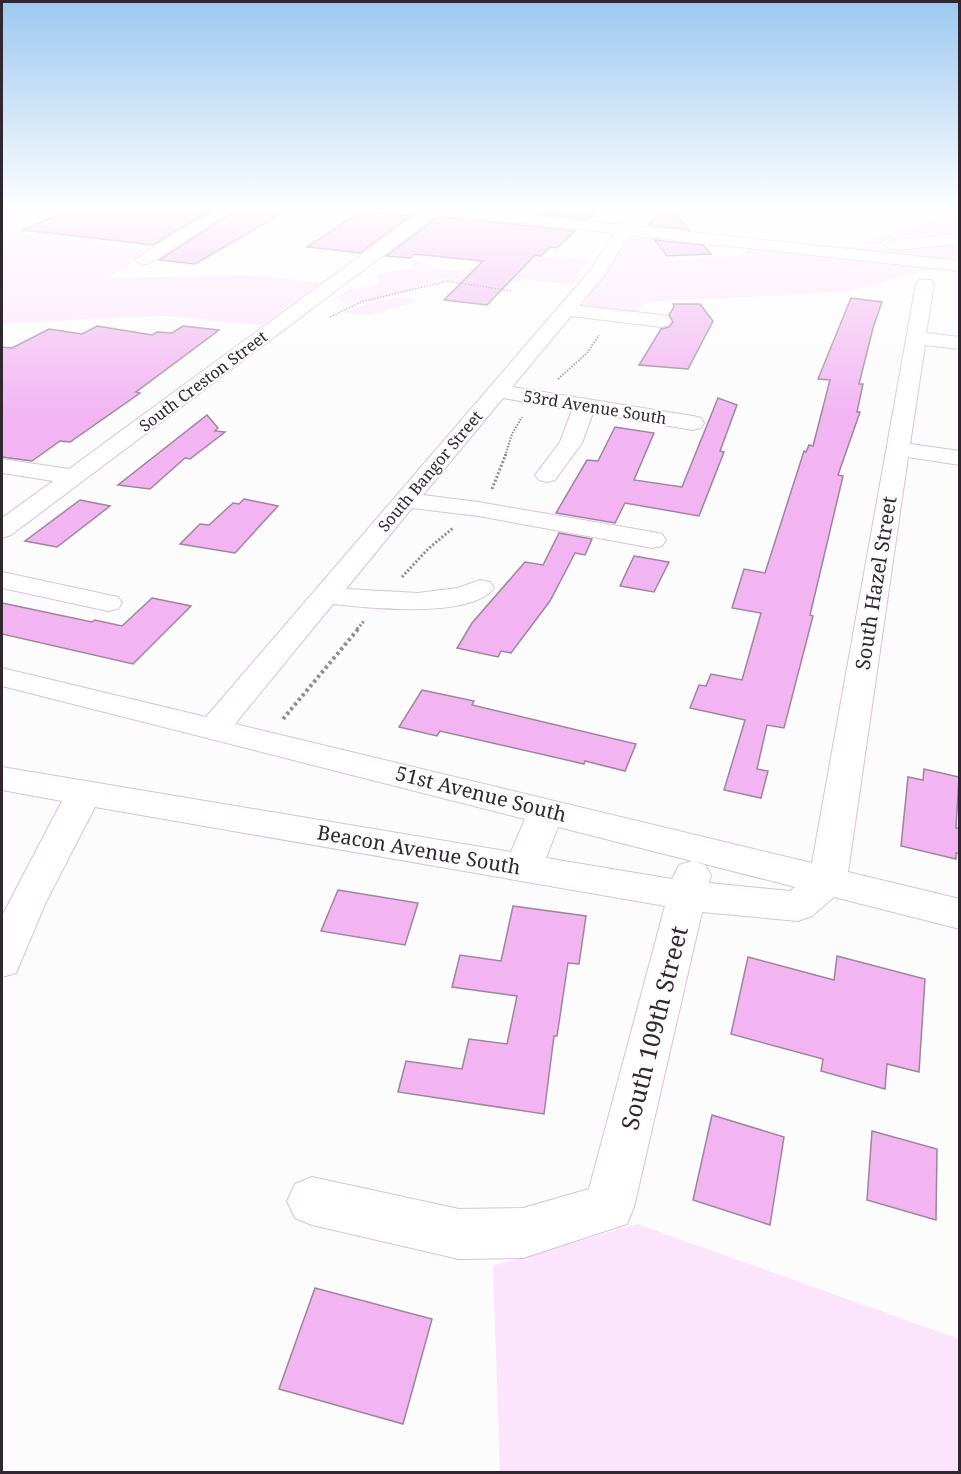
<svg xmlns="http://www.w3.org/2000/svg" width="961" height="1474" viewBox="0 0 961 1474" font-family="'Noto Serif',serif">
	<rect width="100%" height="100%" fill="#fcfcfc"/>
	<!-- green -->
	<g fill="#fce4fc">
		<path d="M959,213V238L895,243L852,244Z"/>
		<path d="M2,231L157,249L106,278L255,275L321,283L262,325L165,316L2,323Z"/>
		<path d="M632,235L735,245L726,248L688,244L657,246L666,261L742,255L750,247L943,266L846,292L646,302L637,316L581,308Z"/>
		<path d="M959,241V264L830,247H897Z"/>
		<path d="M530,256L590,259L573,285L522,279L518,283L496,281L483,285L448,279L429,282L401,293L346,304L337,298L349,289L370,287L380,282L376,276C387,269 401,272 414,268L410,264L418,260C448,282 497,262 530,256Z"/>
		<path d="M406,296L415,301L371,315L342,313L368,303Z"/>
		<path d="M637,1224L959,1339V1472H500L493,1266Z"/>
	</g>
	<!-- building -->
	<g fill="#f2b5f2" stroke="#9e859d" stroke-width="1.5">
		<path d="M73,209H213L153,245L22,230Z"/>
		<path d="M238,209H290L195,264L159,260Z"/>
		<path d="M544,209H562L594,213L587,219L538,214Z"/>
		<path d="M662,209H671L689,230L648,225Z"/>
		<path d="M361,211L410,216L360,253L307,247Z"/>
		<path d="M444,217L575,231L557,248L550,247L541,256L535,255L487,305L444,300L483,261L414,254L410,258L386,256L435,219Z"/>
		<path d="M655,240L703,245L711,254L667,256Z"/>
		<path d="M851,298L882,302L873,328L859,384H863L857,412H860L838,475L843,476L810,615L813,616L784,728L767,725L757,769L768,771L761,798L724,790L745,720L690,708L699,685L706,686L711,674L742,680L761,613L732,608L744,569L765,573L804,451L806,452L809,445L813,446L830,380L818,379Z"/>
		<path d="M673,304H700L713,321L688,369L639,365L661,329L669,327L673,322L669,315L674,307Z"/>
		<path d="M97,326L152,335L157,332L172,333L183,326L219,330L136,392L140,393L70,442L60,441L32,461L2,457V347L12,348L49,329L82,334Z"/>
		<path d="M718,398L737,405L720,451L724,452L699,516L625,503L615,523L556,513L587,460L598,461L615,427L654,433L634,480L682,487Z"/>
		<path d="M207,415L218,428L215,431L225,432L190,459L185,458L150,489L118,485Z"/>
		<path d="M244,499L278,506L235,553L180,544L200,524L209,525L233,503L239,504Z"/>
		<path d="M80,500L110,506L57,547L25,541Z"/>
		<path d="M559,533L592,539L585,555L575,553L550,601L511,653L501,651L498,657L457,648L472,623L525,562L543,565Z"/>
		<path d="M634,556L669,562L654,592L620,586Z"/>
		<path d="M152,598L191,606L133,664L2,634V603L92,622L95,620L122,626Z"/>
		<path d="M422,690L474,701L472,705L636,744L625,771L585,761L584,764L440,731L437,736L399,727Z"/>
		<path d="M924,769L959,777L956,828H960V854L956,853V859L901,846L908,777L923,780Z"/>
		<path d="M338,890L418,903L405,945L321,931Z"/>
		<path d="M513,906L586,916L579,964L568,963L557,1036H554L544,1114L398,1092L406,1061L462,1069L469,1039L507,1044L517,996L452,987L460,955L501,961Z"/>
		<path d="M837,956L925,979L919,1072L887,1064L885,1089L821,1071L823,1059L731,1034L748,957L834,980Z"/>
		<path d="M712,1115L784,1137L770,1225L693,1200Z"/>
		<path d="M872,1131L937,1149L936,1220L867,1200Z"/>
		<path d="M315,1288L432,1319L403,1424L279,1389Z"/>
	</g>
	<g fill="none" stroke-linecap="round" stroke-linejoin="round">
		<defs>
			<g id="minor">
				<path d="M11,209H31L2,223V214Z"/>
				<path d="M218,209H236L149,263L143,265L135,260L175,233Z"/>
				<path d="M424,209H475L620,225L633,209H648L635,226L960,261V271L628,235L606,273L579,306L662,315L668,317L671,321L668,325L662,327L571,316L512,387L693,416L701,418L704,423L701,428L693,430L593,413L582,443L555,480L547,482L539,480L535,475L560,442L572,410L503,398L423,495L478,502L653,532L662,534L666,540L662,546L653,548L478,516L412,508L346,589L418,593L458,588L480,580L490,582L494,588C472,619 368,608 333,604L235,724L812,863L916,284L919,280H931L934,284L926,333L960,337V349L925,345L910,444L960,451V465L908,457L848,872L960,899V929L834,897L812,916L798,921L702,912L634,1207L627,1224L523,1258L459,1259L312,1225L295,1218L287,1201L295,1184L312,1177L459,1209L523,1208L589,1189L665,906L95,807L46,902L16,973L2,977V916L62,801L2,790V767L511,852L525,819L2,686V668L206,717L593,267L614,233L438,214L11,535L2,538V518L53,481L2,473V459L69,469ZM558,827L692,861L679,865L672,879L546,858ZM693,861L795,887L790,891L709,883L711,875L705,865Z"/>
				<path d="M960,234V244L893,250L885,245L893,240Z"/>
				<path d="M2,572L118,597L122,603L118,609L108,611L2,588Z"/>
			</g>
		</defs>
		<!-- minor casing -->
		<use href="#minor" stroke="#dbc0da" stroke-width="2"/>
		<!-- path-far3 -->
		<path stroke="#928d92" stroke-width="1.5" stroke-dasharray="1.5 1.5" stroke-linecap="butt" d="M330,317L361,302L447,281L511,291"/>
		<!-- path-far2 -->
		<g stroke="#928d92" stroke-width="2" stroke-dasharray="1.5 1.5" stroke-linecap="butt">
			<path d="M558,379L587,353L599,335"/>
			<path d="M505,456L512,434L522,417"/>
		</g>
		<!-- path-far1 -->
		<g stroke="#928d92" stroke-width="3" stroke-dasharray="2 2" stroke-linecap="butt">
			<path d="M492,489L506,454"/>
			<path d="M402,577L428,549L453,528"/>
			<path d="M357,629L364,621"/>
		</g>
		<!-- path -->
		<path stroke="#928d92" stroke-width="4" stroke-dasharray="3 3" stroke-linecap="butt" d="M283,719L359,628"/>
		<!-- minor -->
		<use href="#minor" fill="#fff" fill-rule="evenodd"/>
	</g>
	<!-- sky -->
	<linearGradient id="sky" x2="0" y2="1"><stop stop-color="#9cc8f0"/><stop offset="0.5" stop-color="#fefefe"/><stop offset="1" stop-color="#fefefe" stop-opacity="0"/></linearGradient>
	<rect width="961" height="416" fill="url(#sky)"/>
	<g text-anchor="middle" stroke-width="4.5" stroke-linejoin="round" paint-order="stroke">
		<!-- far-street labels -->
		<g font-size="16" fill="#312731" stroke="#fcfcfc">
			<text transform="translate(203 381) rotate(-37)" y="6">South Creston Street</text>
			<text transform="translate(595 407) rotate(9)" y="6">53rd Avenue South</text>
			<text transform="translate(430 471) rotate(-50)" y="6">South Bangor Street</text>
		</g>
		<!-- street labels -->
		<g font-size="20" fill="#312731" stroke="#fcfcfc">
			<text transform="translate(876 583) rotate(-81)" y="7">South Hazel Street</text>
			<text transform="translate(481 794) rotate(14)" y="7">51st Avenue South</text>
			<text transform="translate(419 850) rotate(10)" y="7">Beacon Avenue South</text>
		</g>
		<!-- near-street labels -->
		<g font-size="24" fill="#312731" stroke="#fcfcfc">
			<text transform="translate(655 1028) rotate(-76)" y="8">South 109th Street</text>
		</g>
	</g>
	<!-- border -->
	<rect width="961" height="1474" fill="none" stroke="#312731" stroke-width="6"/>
</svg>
